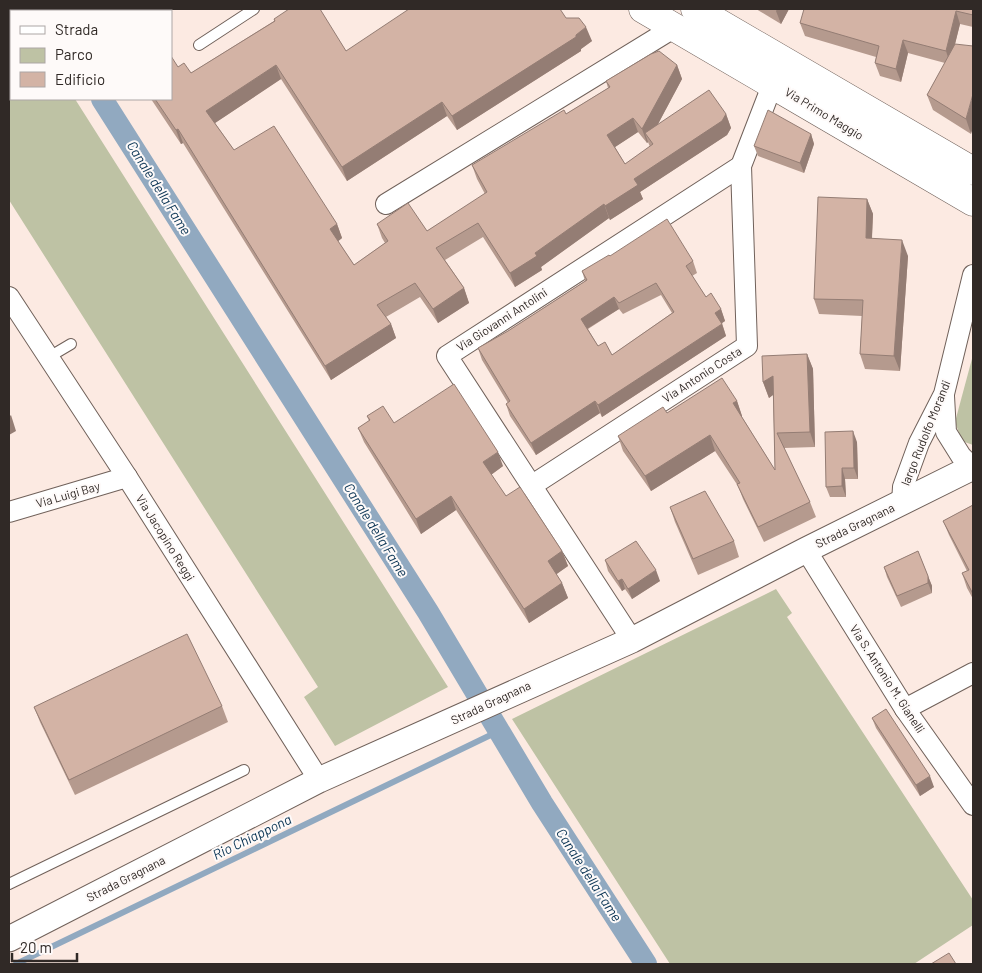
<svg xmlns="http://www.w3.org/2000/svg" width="982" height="973" viewBox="0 0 982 973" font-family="Barlow,sans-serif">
	<rect width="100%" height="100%" fill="#fceae2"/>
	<!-- green -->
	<g fill="#bec2a4">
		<path d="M9,9H18L20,11H11V99H75L448,687L335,746L304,697L318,687L9,200Z"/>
		<path d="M973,355V445L962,441L955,422Z"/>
		<path d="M776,589L792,613L787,617L973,900V925L914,964H670L512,719Z"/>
	</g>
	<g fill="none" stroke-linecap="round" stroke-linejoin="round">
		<!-- stream -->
		<path stroke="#91a9c0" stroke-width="6" d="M16,964L499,731"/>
		<!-- canal -->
		<g stroke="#91a9c0" stroke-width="22">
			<path d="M45,9L47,11"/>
			<path d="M102,99L428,612L542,803L646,964"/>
		</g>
		<defs>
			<g id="service">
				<path d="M199,45L254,9"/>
				<path d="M49,357L71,344"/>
				<path d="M9,884L244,770"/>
			</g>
			<g id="minor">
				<path d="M386,204L675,27"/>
				<path d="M9,297L127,477L319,780"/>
				<path d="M944,396L946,432L961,456L972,467"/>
				<path d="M531,486L747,346L741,166L773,83"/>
				<path d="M902,503L903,487L919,443L944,394L973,275"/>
				<path d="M9,512L127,477"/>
				<path d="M806,550L905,709L973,805"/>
				<path d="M632,640L447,356L741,166"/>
				<path d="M905,709L973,673"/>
			</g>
			<path id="tertiary" d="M9,939L319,780L632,640L806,550L973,467"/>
			<g id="secondary">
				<path d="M643,9L973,202"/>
				<path d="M695,9L973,171"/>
			</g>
		</defs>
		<!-- service casing -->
		<use href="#service" stroke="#70615a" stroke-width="12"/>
		<!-- minor casing -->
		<use href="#minor" stroke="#70615a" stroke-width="22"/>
		<!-- tertiary casing -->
		<use href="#tertiary" stroke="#70615a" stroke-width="27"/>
		<!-- secondary casing -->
		<use href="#secondary" stroke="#70615a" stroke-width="29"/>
		<!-- service -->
		<use href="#service" stroke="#fff" stroke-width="10"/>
		<!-- minor -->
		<use href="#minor" stroke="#fff" stroke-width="20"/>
		<!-- tertiary -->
		<use href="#tertiary" stroke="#fff" stroke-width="25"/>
		<!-- secondary -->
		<use href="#secondary" stroke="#fff" stroke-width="28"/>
	</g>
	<!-- wall -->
	<g fill="#b59a8e" fill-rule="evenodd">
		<path d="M756,9H789L781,24Z"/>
		<path d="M973,9V27L960,24L955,44L971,134L933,110L927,95L945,63L908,53L901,82L880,76L875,63L876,57L805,36L800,23Z"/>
		<path d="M566,18L592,41L581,49V51L457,130L447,116L347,181L281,79L215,123L234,150L337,224L342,238L338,241L354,265L385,243L382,238L377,224L427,231L485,194L477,179L472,165L566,114L608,88L606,81L677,65L682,79L658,124L726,114L731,128L727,135L640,192L643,199L610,220L609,218L541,267L542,270L515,287L483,237L445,260L464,288L469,303L438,323L420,297L386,317L391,324L396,338L331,380L183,143L181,144L151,99H171L178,67L191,73L274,21V19L346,51ZM638,132L647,143L648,142L650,147L625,164L615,147Z"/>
		<path d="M811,134L814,144L804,173L758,156L754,146Z"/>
		<path d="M867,199L873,214L872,239L908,256L900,371L865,369L860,354L862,316L819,314L814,299Z"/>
		<path d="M610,256L693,261L697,273L692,276L706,297L721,309L725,321L722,323L726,336L602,417L600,413L536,455L510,416L506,404L508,403L482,360L478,348L508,331L585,281L582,271ZM661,295L672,313L612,355L598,346L588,329L619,309L623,314Z"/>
		<path d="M807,354L813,369L815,447L784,448L810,502L816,517L764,542L743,499L738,486L715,451L651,491L623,451L618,436L667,413L737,401L742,416V417L775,470L773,395L769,398L763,382Z"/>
		<path d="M367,416L394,423L503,466L491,475L506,496L562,551L568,566L556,574L562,583L568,598L529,623L456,510L421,534L364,442L358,428L369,421Z"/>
		<path d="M857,442L858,479H845L846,497H830L826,487Z"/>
		<path d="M973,505V599L967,588L962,573L967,571L949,535L943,521Z"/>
		<path d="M670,507L734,541L739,557L698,575L675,522Z"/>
		<path d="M918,551L932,586V593L901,607L887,577L884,567Z"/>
		<path d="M605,560L660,581L632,599L625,589L622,591L608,571Z"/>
		<path d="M222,706L228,722L75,795L40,722L34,707Z"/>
		<path d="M872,718L934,787L920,796L876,728Z"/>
	</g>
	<!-- shaded-wall -->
	<g fill="#947d74">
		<path d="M777,9H789L781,24L776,11Z"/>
		<path d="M956,11L960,24L950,64L946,51Z"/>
		<path d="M586,27L592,41L581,49V51L457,130L452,116L576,35Z"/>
		<path d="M903,40L908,53L901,82L896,69Z"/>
		<path d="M276,65L281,79L212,125L206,111Z"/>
		<path d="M677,65L682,79L650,139L645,133L648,142L647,143L642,129Z"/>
		<path d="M973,94V128L971,134L966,119Z"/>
		<path d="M442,102L447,116L347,181L342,167Z"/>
		<path d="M726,114L731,128L727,135L640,192L643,199L610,220L605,206L634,179Z"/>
		<path d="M633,118L638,132L612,149L607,135Z"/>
		<path d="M178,129L183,143L181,144L176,130Z"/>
		<path d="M811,134L814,144L804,173L800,163Z"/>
		<path d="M867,199L873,214L871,254L866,238Z"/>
		<path d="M604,204L609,218L541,267L542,270L515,287L510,273L535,253Z"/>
		<path d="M337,224L342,238L336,243L330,229Z"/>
		<path d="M902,240L908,256L900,371L894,356Z"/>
		<path d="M464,288L469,303L438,323L433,309Z"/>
		<path d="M614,297L619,309L585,330L581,319Z"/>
		<path d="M721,309L725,321L719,325L715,313Z"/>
		<path d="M391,324L396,338L331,380L325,366Z"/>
		<path d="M722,324L726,336L602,417L598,405Z"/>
		<path d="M807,354L813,369L815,447L810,432Z"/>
		<path d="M773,376L778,391L769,398L763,382Z"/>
		<path d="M595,401L600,413L536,455L531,443Z"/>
		<path d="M737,401L742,416L739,419L733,403Z"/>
		<path d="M11,415L16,431L9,435V417Z"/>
		<path d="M853,431L857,442L858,479L854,468Z"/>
		<path d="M710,435L715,451L651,491L645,476Z"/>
		<path d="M498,452L503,466L488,477L483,462Z"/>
		<path d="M842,468L845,479L846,497L842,486Z"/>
		<path d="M451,496L456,510L421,534L416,519Z"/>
		<path d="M562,551L568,566L554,576L548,561Z"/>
		<path d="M656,570L660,581L632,599L628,589Z"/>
		<path d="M928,576L932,586V593L928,583Z"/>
		<path d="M622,579L625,589L622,591L618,581Z"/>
		<path d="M562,583L568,598L529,623L524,609Z"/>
		<path d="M930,776L934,787L920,796L916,785Z"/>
	</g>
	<!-- building -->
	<g fill="#d3b3a5" stroke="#947d74" fill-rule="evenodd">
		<path d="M97,9H141L143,11H98Z"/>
		<path d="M289,9H311L312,10L313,9H320L346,51L409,9H560L566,18H579L586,27L576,35V37L452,116L442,102L342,167L276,65L206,111L234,150L274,126L337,224L330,229L354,265L388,241L377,224L408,203L427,231L487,192L472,165L564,110L566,114L610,87L606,81L651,54L659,51L677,65L642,129L633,118L607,135L625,164L653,144L645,133L709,90L726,114L722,121L634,179L638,185L605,206L604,204L535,253L537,256L510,273L478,223L436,248L464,288L433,309L415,283L377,305L391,324L325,366L178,129L176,130L155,99H171V56L178,67L184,63L191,73L275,21L274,19Z"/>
		<path d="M804,9H973V15L956,11L946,51L903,40L896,69L875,63L879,46L800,23Z"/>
		<path d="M955,44L973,46V94L966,119L927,95Z"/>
		<path d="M768,110L811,134L800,163L754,146Z"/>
		<path d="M818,197L867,199L866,238L902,240L894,356L860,354L863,300L814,299Z"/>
		<path d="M667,219L693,261L686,266L706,297L711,293L721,309L715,313L722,324L598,405L595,401L531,443L506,404L510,401L478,348L508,331L587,280L582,271L609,255L610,256ZM656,283L674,312L612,355L605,342L598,346L581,319L614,297L619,303Z"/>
		<path d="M807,354L810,432L777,433L810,502L758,527L737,484L740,483L710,435L645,476L618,436L663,407L667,413L722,378L737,401L733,403L775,470L773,376L763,382L762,356Z"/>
		<path d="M454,384L498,452L483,462L506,496L520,487L562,551L548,561L562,583L524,609L451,496L416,519L358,428L370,420L367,416L383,406L394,423Z"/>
		<path d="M853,431L854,468H842V486L826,487L825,432Z"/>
		<path d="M705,491L734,541L693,559L670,507Z"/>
		<path d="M973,505V594L962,573L969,570L943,521Z"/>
		<path d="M636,541L656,570L628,589L622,579L618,581L605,560Z"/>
		<path d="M918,551L928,576V583L897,596L884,567Z"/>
		<path d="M187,634L222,706L69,780L34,707Z"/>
		<path d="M886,709L930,776L916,785L872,718Z"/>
		<path d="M949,953L956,964H931Z"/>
	</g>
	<g text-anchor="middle" stroke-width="4" stroke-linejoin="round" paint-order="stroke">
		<!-- street labels -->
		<g font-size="12" fill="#302926" stroke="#fefaf9">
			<text transform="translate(824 114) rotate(31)" y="4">Via Primo Maggio</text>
			<text transform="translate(502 320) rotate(-33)" y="4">Via Giovanni Antolini</text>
			<text transform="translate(702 375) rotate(-33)" y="4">Via Antonio Costa</text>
			<text transform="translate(926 433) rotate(-68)" y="4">largo Rudolfo Morandi</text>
			<text transform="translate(68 495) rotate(-16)" y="4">Via Luigi Bay</text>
			<text transform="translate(855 526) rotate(-26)" y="4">Strada Gragnana</text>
			<text transform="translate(165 538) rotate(58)" y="4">Via Jacopino Reggi</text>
			<text transform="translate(887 679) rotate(57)" y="4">Via S. Antonio M. Gianelli</text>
			<text transform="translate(491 703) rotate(-25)" y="4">Strada Gragnana</text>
			<text transform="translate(126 879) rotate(-27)" y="4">Strada Gragnana</text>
		</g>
		<!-- water labels -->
		<g font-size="14" font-style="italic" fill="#093353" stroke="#fefaf9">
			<text transform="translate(159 188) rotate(58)" y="5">Canale della Fame</text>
			<text transform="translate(376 530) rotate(58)" y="5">Canale della Fame</text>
			<text transform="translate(252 837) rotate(-26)" y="5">Rio Chiappona</text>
			<text transform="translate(589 875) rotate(57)" y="5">Canale della Fame</text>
		</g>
	</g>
	<!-- border -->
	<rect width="982" height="973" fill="none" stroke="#302926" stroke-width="20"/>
	<!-- legend -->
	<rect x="10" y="10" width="162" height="90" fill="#fefaf9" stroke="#aca6a5"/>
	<rect x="20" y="26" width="25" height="8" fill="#ffffff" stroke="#aca6a5"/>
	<text x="55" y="35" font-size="15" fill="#302926">Strada</text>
	<rect x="20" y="48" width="25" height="15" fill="#bec2a4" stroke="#aca6a5"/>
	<text x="55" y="60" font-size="15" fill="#302926">Parco</text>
	<rect x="20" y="72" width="25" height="15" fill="#d3b3a5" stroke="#aca6a5"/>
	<text x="55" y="85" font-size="15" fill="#302926">Edificio</text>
	<!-- scale -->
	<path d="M12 953v8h65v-8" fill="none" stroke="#302926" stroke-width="2.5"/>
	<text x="20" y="953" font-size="15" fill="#302926" stroke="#fefaf9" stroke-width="4" paint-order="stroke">20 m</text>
</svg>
